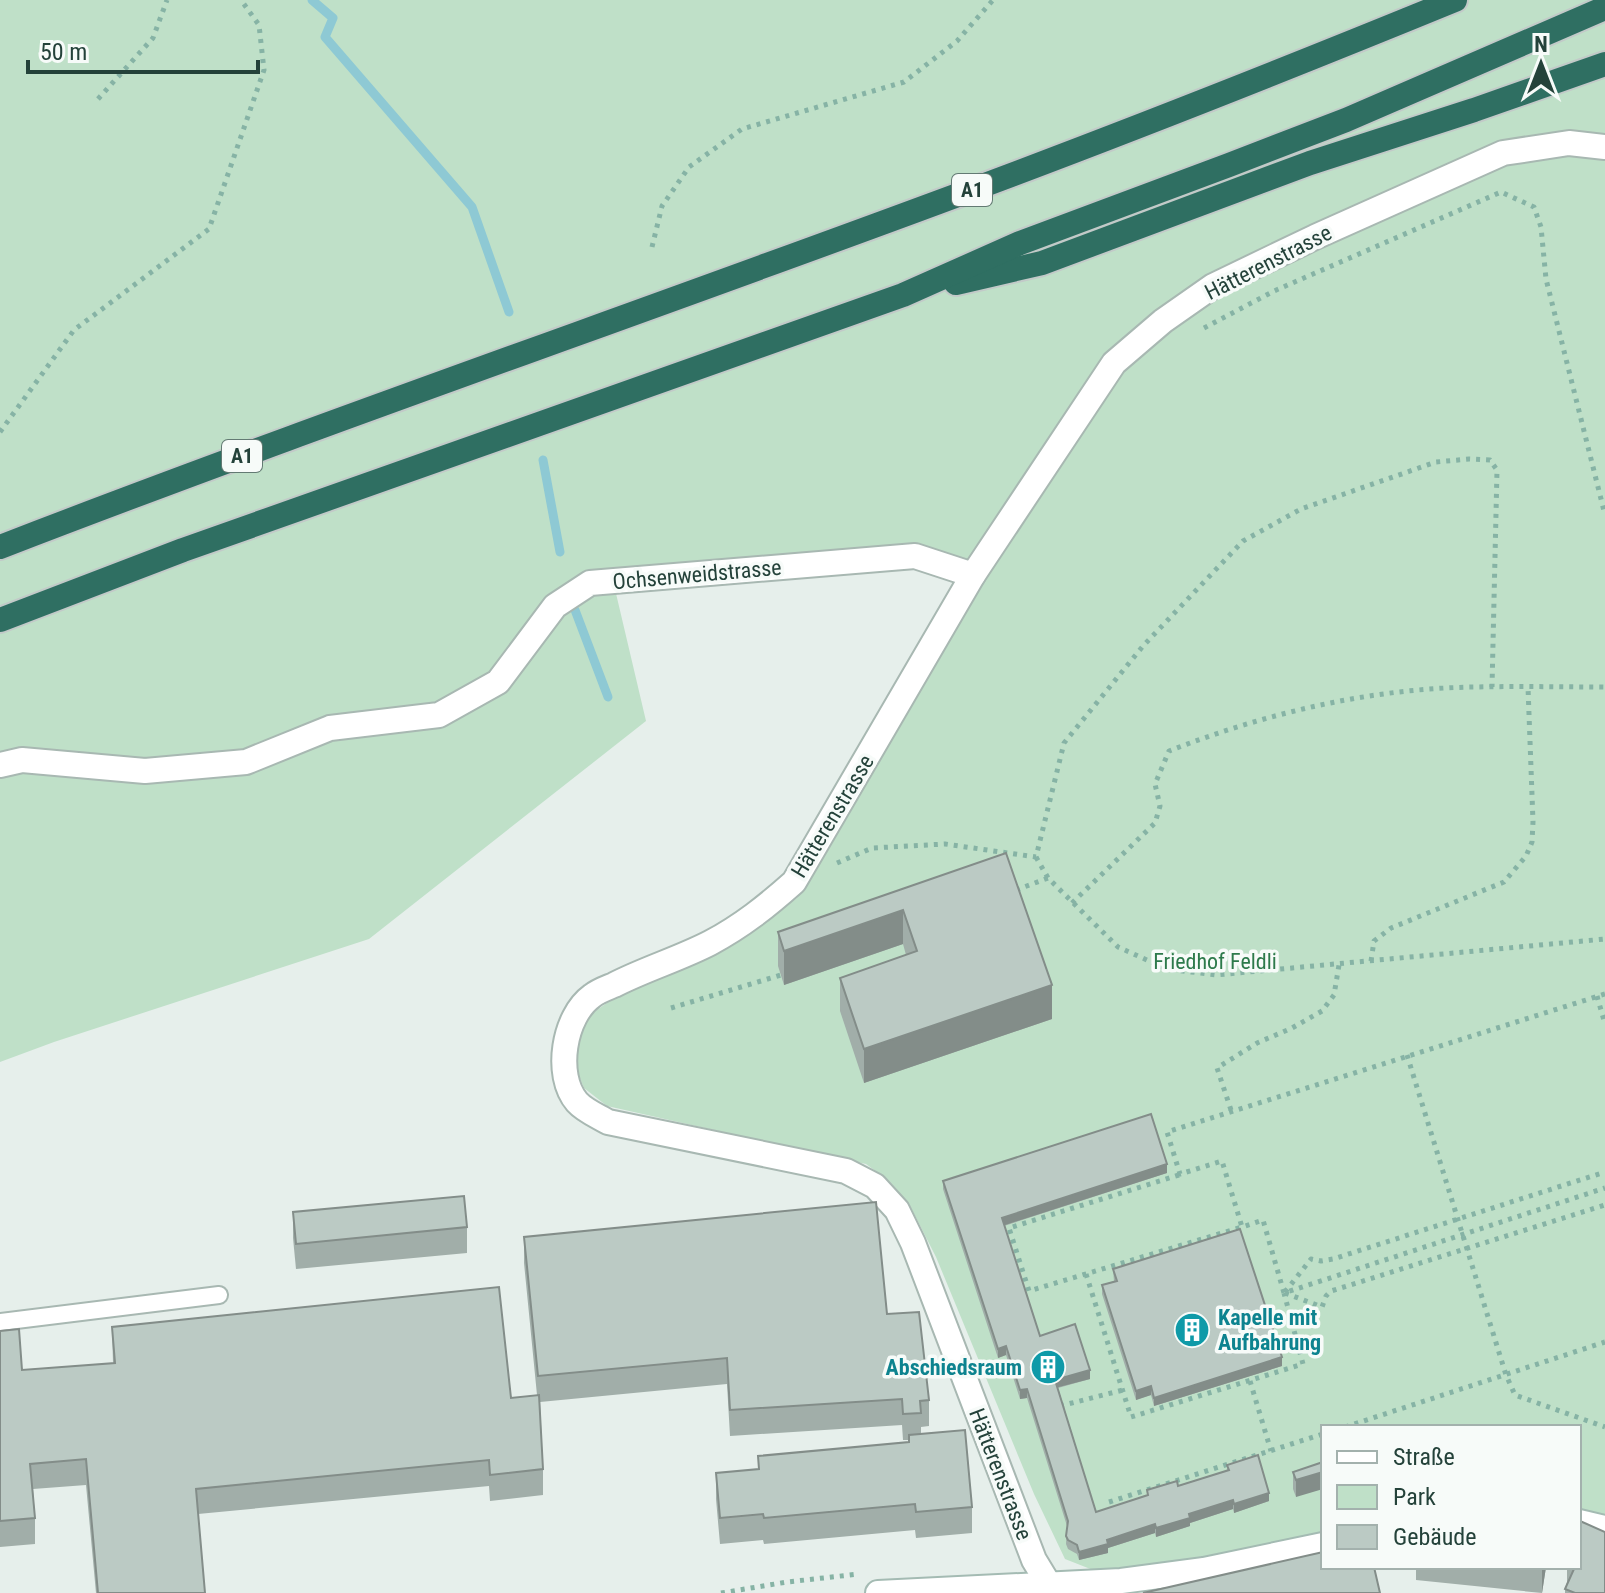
<svg xmlns="http://www.w3.org/2000/svg" width="1605" height="1593" viewBox="0 0 1605 1593" font-family="'Roboto Condensed',sans-serif">
	<rect width="100%" height="100%" fill="#e6efeb"/>
	<!-- green -->
	<path fill="#bfe0c8" d="M0,0H1605V1528L1579,1522V1427H1323V1545L1121,1581L1065,1559L1034,1494L936,1257L908,1202L889,1181L866,1164L607,1106L584,1088L574,1064L575,1038L590,1015L611,1000L735,944L797,898L824,857L995,563L614,585L646,721L369,939L54,1042L0,1062Z"/>
	<g fill="none" stroke-linecap="round" stroke-linejoin="round">
		<!-- stream -->
		<g stroke="#8ec9d4" stroke-width="9">
			<path d="M312,0L333,18L325,37L472,207L509,312"/>
			<path d="M543,460L560,552"/>
			<path d="M575,610L608,697"/>
		</g>
		<defs>
			<path id="lane" d="M0,1322L219,1295"/>
			<g id="street">
				<path d="M0,765L22,760L145,771L246,762L330,728L439,715L498,682L555,606L590,583L915,556L973,575"/>
				<path d="M1054,1593L1034,1560L913,1243L897,1210L875,1186L846,1171L608,1122C598,1116 585,1111 577,1102C554,1075 564,1016 592,996C598,991 607,988 614,985C645,969 679,959 710,943C742,926 767,906 794,882L973,575L1114,363L1163,321L1213,286L1315,237L1503,153L1569,143L1605,147"/>
			</g>
			<g id="secondary">
				<path d="M1579,1522L1605,1528"/>
				<path d="M878,1593L1121,1581L1204,1570L1323,1545"/>
			</g>
			<g id="highway">
				<path d="M956,283L1042,263L1310,163L1474,110L1605,64"/>
				<path d="M0,547C311,427 626,318 939,202C1112,138 1284,70 1455,0"/>
				<path d="M0,620L183,550L903,295L1020,243L1229,165L1346,120L1605,8"/>
			</g>
		</defs>
		<!-- lane casing -->
		<use href="#lane" stroke="#a8b8b2" stroke-width="20"/>
		<!-- street casing -->
		<use href="#street" stroke="#a8b8b2" stroke-width="28"/>
		<!-- secondary casing -->
		<use href="#secondary" stroke="#a4bbb3" stroke-width="28"/>
		<!-- highway casing -->
		<use href="#highway" stroke="#c2cac8" stroke-width="28"/>
		<!-- path -->
		<g stroke="#86b3a5" stroke-width="5" stroke-dasharray="4 6" stroke-linecap="butt">
			<path d="M98,99L153,38L167,0"/>
			<path d="M652,247L662,206L689,167L742,129L904,82L957,41L993,0"/>
			<path d="M1204,328L1274,291L1501,192L1534,207L1541,227L1546,279L1605,515"/>
			<path d="M0,432L74,330L209,229L264,70L259,25L241,0"/>
			<path d="M1036,857L1048,878"/>
			<path d="M837,863L872,848L945,844L1036,857L1064,743L1143,646L1243,541L1301,509L1436,462L1469,459L1490,460L1497,470L1492,687"/>
			<path d="M1016,890L1048,878L1118,947L1167,969L1216,975L1605,939"/>
			<path d="M1072,903L1155,823L1160,806L1155,784L1169,751C1266,713 1372,688 1477,687C1520,686 1562,687 1605,687"/>
			<path d="M1371,961L1374,941L1391,928L1504,882L1526,856L1532,842L1533,822L1528,687"/>
			<path d="M1605,994L1167,1132L1180,1174L1222,1161L1242,1227L1263,1220L1284,1293L1605,1188"/>
			<path d="M1597,996L1605,1024"/>
			<path d="M671,1008L781,975"/>
			<path d="M1407,1055L1506,1375L1515,1395L1605,1427"/>
			<path d="M1231,1110L1217,1068L1257,1043L1292,1028L1322,1011L1334,995L1339,965"/>
			<path d="M1179,1175L1009,1228L1029,1291L1242,1227"/>
			<path d="M1086,1274L1131,1417L1303,1364L1284,1293"/>
			<path d="M1285,1292L1311,1259L1321,1261L1333,1259L1605,1172"/>
			<path d="M1285,1293L1322,1307L1326,1296L1331,1291L1605,1205"/>
			<path d="M1250,1381L1271,1451"/>
			<path d="M1060,1406L1123,1390"/>
			<path d="M1345,1427L1605,1342"/>
			<path d="M1109,1502L1323,1434"/>
			<path d="M721,1593L787,1582L859,1574"/>
		</g>
		<!-- lane -->
		<use href="#lane" stroke="#fff" stroke-width="16"/>
		<!-- street -->
		<use href="#street" stroke="#fff" stroke-width="24"/>
		<!-- secondary -->
		<use href="#secondary" stroke="#fff" stroke-width="24"/>
		<!-- highway -->
		<use href="#highway" stroke="#2f6f62" stroke-width="24"/>
	</g>
	<!-- wall -->
	<g fill="#a1aea9">
		<path d="M1006,853L1052,1019L864,1083L840,1011V978L906,955L903,944L784,985L778,966V932Z"/>
		<path d="M1167,1173L1004,1226L1040,1336L1090,1379L1058,1388L1096,1512L1147,1496V1490L1178,1486L1227,1471V1465L1269,1501L1234,1513L1233,1509L1190,1523V1526L1156,1537L1155,1533L1108,1548V1553L1079,1560L1077,1554L1068,1549L1066,1544L1067,1526L1027,1398L1020,1399L1006,1355L998,1358L943,1189V1181Z"/>
		<path d="M293,1212L467,1227V1253L296,1269L293,1238Z"/>
		<path d="M524,1237L887,1314L929,1400V1426L921,1427V1434L972,1507V1533L916,1538L915,1530L764,1544L763,1540L720,1544L716,1499V1473L758,1469V1456L909,1442V1440H903L902,1425L730,1436L727,1384L540,1402L543,1469V1495L490,1501L489,1486L198,1514L205,1593H96L86,1485L33,1489L35,1518V1544L0,1547V1331L22,1370L113,1363L112,1327L511,1398L537,1395L524,1263Z"/>
		<path d="M1113,1269L1282,1366L1154,1406L1151,1395L1136,1400L1102,1294V1285L1114,1281Z"/>
		<path d="M1323,1462L1296,1497L1293,1489V1472Z"/>
		<path d="M1416,1567H1546L1542,1593L1416,1580Z"/>
		<path d="M1567,1567H1579L1605,1593H1565V1589L1567,1582Z"/>
	</g>
	<!-- shaded-wall -->
	<g fill="#838d89">
		<path d="M903,910V944L784,985V951Z"/>
		<path d="M1052,985V1019L864,1083V1049Z"/>
		<path d="M1167,1164V1173L1002,1226V1218Z"/>
		<path d="M1006,1346V1355L998,1358V1349Z"/>
		<path d="M1282,1357V1366L1154,1406V1398Z"/>
		<path d="M1090,1370V1379L1055,1388V1380Z"/>
		<path d="M1151,1386V1395L1136,1400V1391Z"/>
		<path d="M1027,1389V1398L1020,1399V1390Z"/>
		<path d="M1323,1472V1489L1296,1497V1480Z"/>
		<path d="M1269,1493V1501L1234,1513V1504Z"/>
		<path d="M1233,1500V1509L1190,1523V1526L1156,1537V1528L1189,1514Z"/>
		<path d="M1155,1524V1533L1108,1548V1553L1079,1560V1552L1107,1540Z"/>
		<path d="M1542,1567H1546L1542,1593Z"/>
	</g>
	<!-- building -->
	<g fill="#bbcac4" stroke="#838d89" stroke-width="2">
		<path d="M1006,853L1052,985L864,1049L840,978L917,951L903,910L784,951L778,932Z"/>
		<path d="M1151,1114L1167,1164L1002,1218L1040,1336L1075,1324L1090,1370L1055,1380L1096,1512L1148,1495L1147,1490L1177,1481L1178,1486L1229,1470L1227,1465L1258,1455L1269,1493L1234,1504L1233,1500L1189,1514L1190,1518L1156,1528L1155,1524L1107,1540L1108,1544L1079,1552L1077,1545L1068,1540L1066,1536L1068,1521L1027,1389L1020,1390L1006,1346L998,1349L943,1181Z"/>
		<path d="M464,1196L467,1227L296,1244L293,1212Z"/>
		<path d="M876,1202L887,1314L919,1312L929,1400L920,1401L921,1413L903,1414L902,1399L730,1410L727,1358L538,1376L524,1237Z"/>
		<path d="M1240,1229L1282,1357L1154,1398L1151,1386L1136,1391L1102,1285L1117,1281L1113,1269Z"/>
		<path d="M499,1287L511,1398L539,1395L543,1469L490,1475L489,1460L196,1489L205,1593H98L86,1459L30,1464L35,1518L0,1521V1331L19,1329L22,1370L115,1363L112,1327Z"/>
		<path d="M965,1430L972,1507L916,1512L915,1504L764,1518L763,1514L720,1518L716,1473L759,1469L758,1456L909,1442V1435Z"/>
		<path d="M1323,1462V1472L1296,1480L1293,1472Z"/>
		<path d="M1580,1521L1605,1532V1593H1575L1565,1589L1574,1569L1570,1567H1579V1524Z"/>
		<path d="M1323,1552V1567H1374L1380,1593H1143Z"/>
	</g>
	<!-- icons -->
	<defs>
		<symbol id="building-disc" viewBox="-11 -11 22 22"><circle r="9.5" fill="#0f9aa8" stroke="#f7fbf9"/><path d="M-4-6H4V6H1V3H-1V6H-4ZM-2.5-4.3h1.7v1.8h-1.7ZM.8-4.3h1.7v1.8H.8ZM-2.5-1h1.7V.8h-1.7ZM.8-1h1.7V.8H.8Z" fill="#fff"/></symbol>
	</defs>
	<g fill-rule="evenodd">
		<use href="#building-disc" x="1172" y="1310" width="40" height="40"/>
		<use href="#building-disc" x="1028" y="1347" width="40" height="40"/>
	</g>
	<g text-anchor="middle" stroke-width="7" stroke-linejoin="round" paint-order="stroke">
		<!-- shield labels -->
		<g fill="#f7fbf9" stroke="#637a73" stroke-width="2">
			<rect x="952" y="174" width="40" height="32" rx="6"/>
			<rect x="222" y="440" width="40" height="32" rx="6"/>
		</g>
		<g font-size="20" font-weight="bold" fill="#24423a">
			<text x="972" y="197">A1</text>
			<text x="242" y="463">A1</text>
		</g>
		<!-- street labels -->
		<g font-size="22" fill="#24423a" stroke="#f7fbf9">
			<text transform="translate(1268 262) rotate(-27)" y="8">Hätterenstrasse</text>
			<text transform="translate(697 574) rotate(-5)" y="8">Ochsenweidstrasse</text>
			<text transform="translate(832 816) rotate(-59)" y="8">Hätterenstrasse</text>
			<text transform="translate(1001 1474) rotate(69)" y="8">Hätterenstrasse</text>
		</g>
		<!-- park labels -->
		<g font-size="22" fill="#2d7a4b" stroke="#f7fbf9">
			<text x="1215" y="969">Friedhof Feldli</text>
		</g>
		<!-- culture labels -->
		<g font-size="22" font-weight="bold" fill="#0d838f" stroke="#f7fbf9" text-anchor="start">
			<text x="1218" y="1325">Kapelle mit<tspan x="1218" dy="25">Aufbahrung</tspan></text>
			<text x="1022" y="1375" text-anchor="end">Abschiedsraum</text>
		</g>
	</g>
	<!-- legend -->
	<rect x="1321" y="1425" width="260" height="144" fill="#f7fbf9" stroke="#a3b1ad" stroke-width="2"/>
	<rect x="1337" y="1451" width="40" height="12" fill="#ffffff" stroke="#a3b1ad" stroke-width="2"/>
	<text x="1393" y="1465" font-size="24" fill="#24423a">Straße</text>
	<rect x="1337" y="1485" width="40" height="24" fill="#bfe0c8" stroke="#a3b1ad" stroke-width="2"/>
	<text x="1393" y="1505" font-size="24" fill="#24423a">Park</text>
	<rect x="1337" y="1525" width="40" height="24" fill="#bbcac4" stroke="#a3b1ad" stroke-width="2"/>
	<text x="1393" y="1545" font-size="24" fill="#24423a">Gebäude</text>
	<!-- north arrow -->
	<g transform="translate(1541 64)" stroke="#f7fbf9" stroke-width="6" paint-order="stroke">
	<path d="M0-6L14 30L0 20L-14 30Z" fill="#24423a"/>
	<text y="-12" font-size="22" font-weight="bold" text-anchor="middle" fill="#24423a">N</text>
	</g>
	<!-- scale -->
	<path d="M28 60v12h230v-12" fill="none" stroke="#24423a" stroke-width="4"/>
	<text x="40" y="60" font-size="24" fill="#24423a" stroke="#f7fbf9" stroke-width="6" paint-order="stroke">50 m</text>
</svg>
